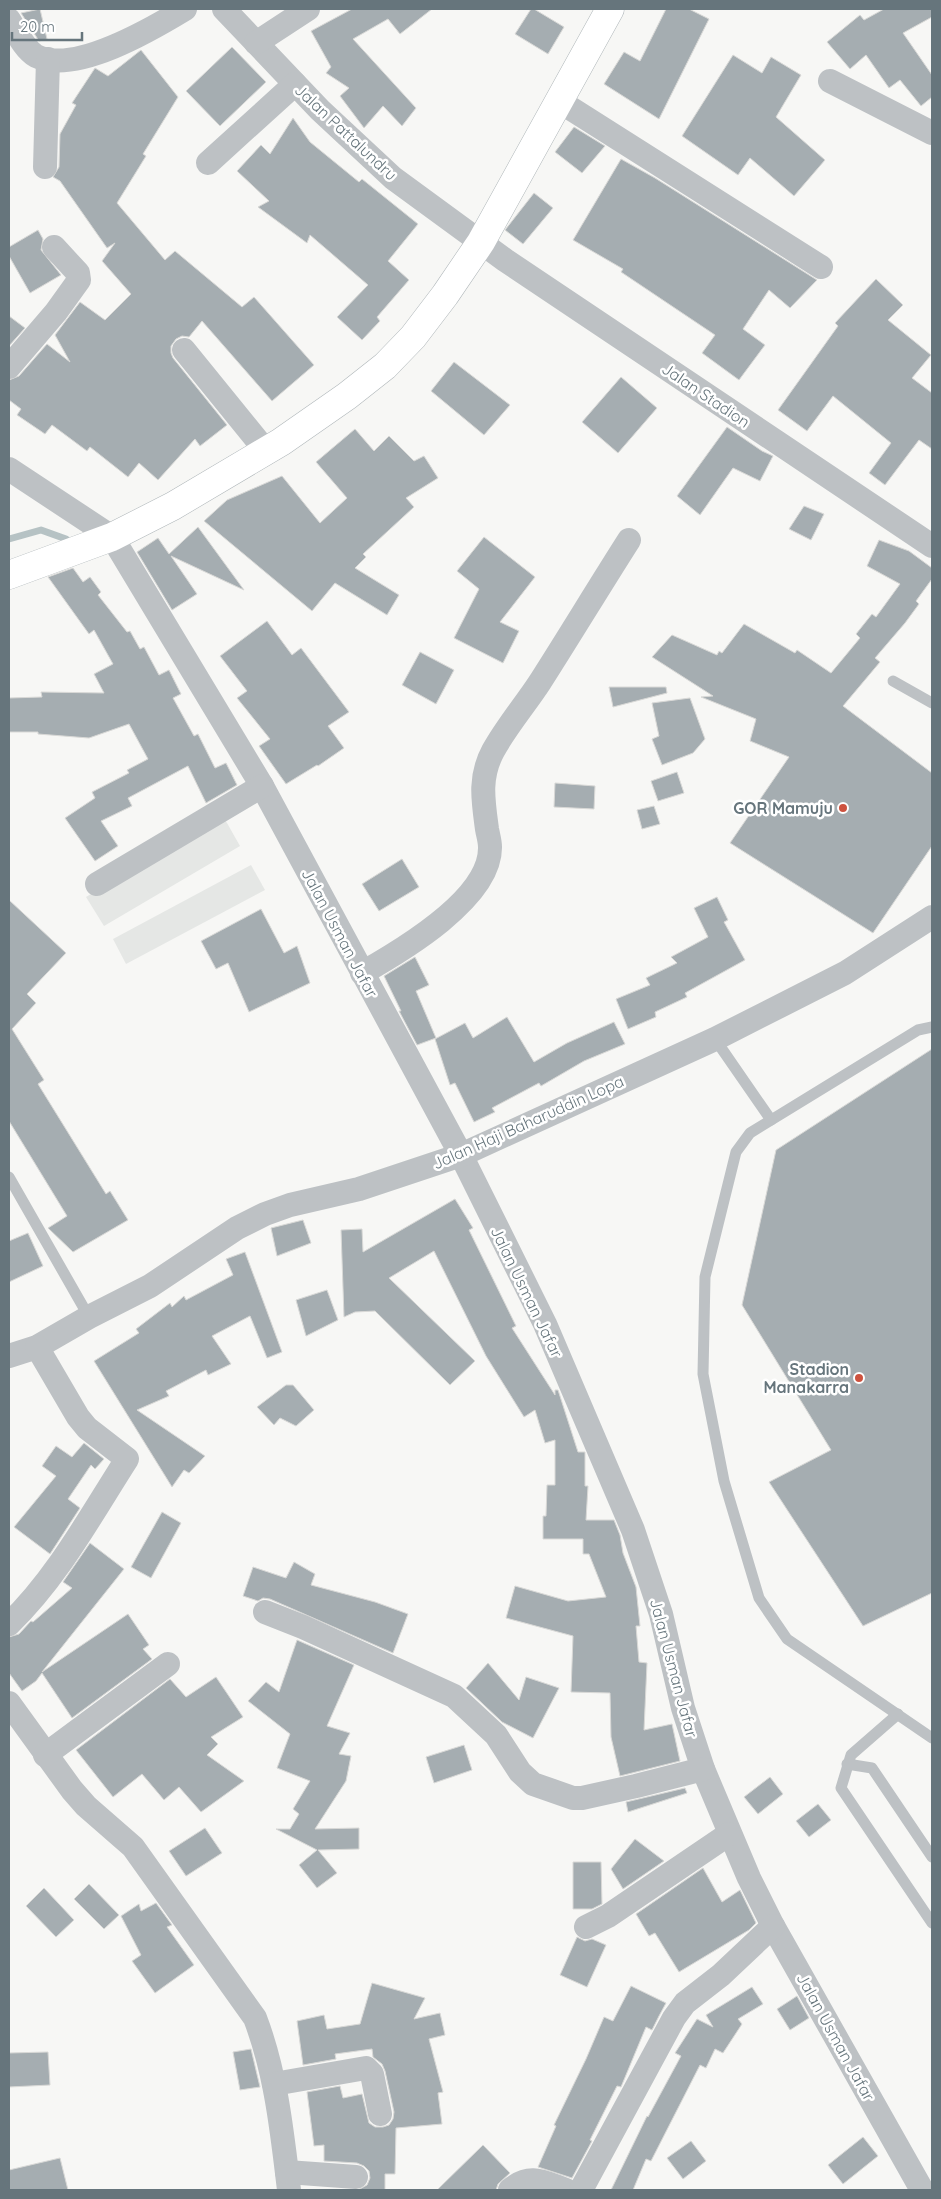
<svg xmlns="http://www.w3.org/2000/svg" width="941" height="2199" viewBox="0 0 941 2199" font-family="Quicksand,sans-serif">
	<rect width="100%" height="100%" fill="#f7f7f5"/>
	<!-- built -->
	<g fill="#e5e7e5">
		<path d="M223,816L240,846L104,926L86,897Z"/>
		<path d="M251,865L265,890L126,964L113,939Z"/>
	</g>
	<g fill="none" stroke-linecap="round" stroke-linejoin="round">
		<!-- stream -->
		<path stroke="#b6c2c4" stroke-width="7" d="M9,539L41,530L66,539"/>
	</g>
	<!-- building -->
	<g fill="#a5adb1" stroke="#d9d9d7">
		<path d="M40,9L47,39L39,41L21,13Z"/>
		<path d="M352,9H432L400,34L388,19L353,39L416,108L402,126L383,106L364,128L340,96L349,88L326,73L331,67L311,31Z"/>
		<path d="M531,9H534L564,27L548,54L515,34Z"/>
		<path d="M666,9H689L709,19L659,119L604,84L624,52L640,61Z"/>
		<path d="M884,9H932V17L903,33L932,75V97L921,106L900,80L889,88L866,55L850,69L827,42L860,15L864,20Z"/>
		<path d="M232,47L266,82L220,126L186,91Z"/>
		<path d="M141,50L178,97L143,154L146,156L117,203L165,260L175,251L242,307L254,297L314,365L272,401L202,321L189,337L182,336L176,339L171,346V353L173,358L227,425L200,446L195,439L158,480L139,463L128,477L90,447L87,451L52,425L45,434L17,415L21,409L9,400V380L19,376L47,344L70,362L55,335L80,302L105,320L131,294L102,261L115,243L107,248L60,181L53,177L59,167L60,134L76,105L72,103L95,68L108,76Z"/>
		<path d="M733,55L762,73L771,57L801,75L776,117L825,160L794,196L750,158L738,175L682,136Z"/>
		<path d="M293,118L310,142L359,182L362,179L418,224L388,261L409,280L377,317L380,321L362,340L337,317L368,285L310,235L307,243L258,207L269,201L237,171L261,145L270,154Z"/>
		<path d="M574,127L605,146L582,173L555,152Z"/>
		<path d="M621,159L655,178L817,280L790,308L769,290L743,329L765,345L739,380L702,353L715,335L621,272L623,269L573,240Z"/>
		<path d="M534,193L553,208L523,244L505,230Z"/>
		<path d="M38,230L43,239L41,250L61,275L30,293L9,256V247Z"/>
		<path d="M876,279L903,305L888,320L931,355L912,378L932,393V449L919,440L885,485L869,473L891,443L833,396L807,431L778,410L838,326L835,323Z"/>
		<path d="M9,316L25,328L9,346Z"/>
		<path d="M454,362L510,405L484,435L431,391Z"/>
		<path d="M621,377L657,408L618,453L582,422Z"/>
		<path d="M727,427L762,451L773,456L760,481L733,468L700,515L677,496Z"/>
		<path d="M355,429L374,451L389,436L414,461L424,456L438,478L406,498L414,507L363,554L366,557L355,568L399,595L387,615L335,583L312,611L204,521L227,500L282,476L320,523L347,498L316,462Z"/>
		<path d="M804,506L824,514L811,540L789,529Z"/>
		<path d="M198,527L244,590L171,556L197,594L172,610L137,552L158,538L169,554Z"/>
		<path d="M484,537L535,577L500,622L519,631L503,663L454,638L479,589L457,571Z"/>
		<path d="M879,540L909,551L932,568V579L916,601L919,604L905,623L875,658L880,662L843,706L932,773V846L873,933L730,843L789,757L750,741L756,719L701,697L713,696L652,657L672,635L717,655L719,651L722,653L744,624L795,653L797,650L831,673L860,638L856,634L872,614L876,617L900,584L867,566Z"/>
		<path d="M73,568L83,582L90,577L101,592L98,595L127,632L130,631L140,649L144,647L159,675L169,670L181,694L173,698L194,736L198,734L215,768L226,763L237,785L206,803L188,766L128,798L132,806L101,821L118,846L95,861L65,818L95,798L92,792L129,773L127,770L148,759L129,724L89,738L38,734V732H9V698L42,697L41,692L104,693L94,674L113,664L94,630L89,634L48,577Z"/>
		<path d="M267,621L292,655L301,648L349,712L328,726L344,748L318,766L317,765L286,784L259,746L270,739L237,698L247,691L220,656Z"/>
		<path d="M420,652L454,670L436,704L402,685Z"/>
		<path d="M609,687H666L667,693L613,707Z"/>
		<path d="M690,698L705,739L693,753L662,765L652,739L659,736L652,703Z"/>
		<path d="M677,772L684,793L658,801L651,781Z"/>
		<path d="M555,783L595,786L594,809L554,807Z"/>
		<path d="M654,806L660,824L642,829L637,810Z"/>
		<path d="M402,859L419,887L379,911L362,884Z"/>
		<path d="M717,897L728,920L724,922L745,960L685,993L687,997L655,1012L656,1017L628,1029L616,999L650,985L646,978L677,963L671,957L708,937L694,908Z"/>
		<path d="M9,900L66,953L27,994L36,1003L12,1029L44,1080L38,1084L106,1194L110,1191L128,1220L73,1252L48,1228L67,1216L9,1121Z"/>
		<path d="M261,909L284,953L297,946L310,983L249,1012L228,963L216,969L201,941Z"/>
		<path d="M415,957L429,985L416,991L436,1038L417,1045L399,1011H401L384,976Z"/>
		<path d="M507,1017L534,1062L567,1043L614,1022L625,1044L584,1061L541,1086L539,1083L492,1108L495,1112L474,1122L455,1083L450,1085L435,1039L465,1023L473,1038Z"/>
		<path d="M932,1049V1593L863,1626L769,1482L831,1450L742,1305L776,1150Z"/>
		<path d="M455,1199L473,1228L469,1230L516,1326L512,1328L555,1395V1390H558L578,1452H585V1486H588L586,1520H614L620,1535L623,1553L636,1587L640,1626H636L639,1662L647,1663L644,1730L672,1724L680,1761L620,1776L611,1737L610,1693L571,1692L573,1636L506,1618L515,1586L568,1601L606,1597L589,1554H583V1539H543V1516H546L547,1485H555V1440L545,1443L535,1410L524,1417L486,1356L434,1251L389,1278L475,1361L450,1385L375,1311L355,1312L344,1317L341,1230L362,1229L363,1252Z"/>
		<path d="M303,1220L311,1243L277,1256L271,1228Z"/>
		<path d="M28,1233L43,1266L9,1282V1241Z"/>
		<path d="M245,1252L282,1352L267,1358L250,1316L212,1336L231,1364L208,1375L206,1370L166,1391L169,1396L137,1410L205,1456L189,1473L184,1470L172,1487L94,1361L139,1333L136,1329L170,1303L172,1307L184,1296L186,1300L233,1275L226,1259Z"/>
		<path d="M327,1290L338,1320L306,1336L296,1300Z"/>
		<path d="M286,1385H293L314,1410L296,1426L280,1418L274,1425L257,1407Z"/>
		<path d="M84,1443L104,1459L95,1469L91,1465L68,1499L80,1508L50,1554L14,1527L56,1476L42,1466L56,1446L72,1457Z"/>
		<path d="M162,1512L181,1523L151,1578L131,1567Z"/>
		<path d="M90,1543L124,1569L42,1672L128,1614L149,1645L143,1649L152,1659L72,1718L42,1673L36,1681L22,1691L9,1673V1637L19,1634L31,1621L33,1622L72,1588L63,1582Z"/>
		<path d="M294,1562L315,1574L311,1585L375,1602L408,1614L393,1653L270,1599L263,1598L258,1601L243,1596L253,1567L286,1578Z"/>
		<path d="M297,1640L354,1665L327,1726L350,1733L339,1754L351,1756L346,1781L315,1829L359,1828V1849L318,1850L337,1873L317,1888L299,1865L317,1850L276,1829H290L299,1814L293,1809L310,1781L277,1768L290,1734L248,1701L266,1682L279,1692Z"/>
		<path d="M488,1663L519,1700L526,1677L559,1688L533,1738L502,1722L466,1688Z"/>
		<path d="M216,1677L243,1717L211,1737L218,1744L207,1755L244,1781L201,1812L179,1787L164,1800L142,1774L113,1797L76,1750L170,1679L186,1697Z"/>
		<path d="M464,1745L472,1770L434,1783L426,1757Z"/>
		<path d="M770,1777L783,1794L758,1814L744,1797Z"/>
		<path d="M685,1788L687,1793L628,1812L626,1802Z"/>
		<path d="M818,1804L831,1820L809,1837L796,1821Z"/>
		<path d="M205,1828L222,1853L186,1876L169,1851Z"/>
		<path d="M635,1839L664,1861L623,1889L611,1869Z"/>
		<path d="M573,1862H601L602,1904L592,1909H573Z"/>
		<path d="M703,1868L722,1902L740,1890L756,1923L749,1930L679,1972L655,1933L649,1936L636,1914Z"/>
		<path d="M89,1884L119,1915L104,1929L74,1899Z"/>
		<path d="M44,1888L74,1920L56,1937L26,1906Z"/>
		<path d="M156,1903L172,1925L167,1927L194,1965L155,1993L132,1961L141,1955L121,1916L139,1904L141,1911Z"/>
		<path d="M577,1937L585,1941L592,1939L606,1945L587,1987L560,1975Z"/>
		<path d="M372,1983L425,1998L414,2019L440,2013L445,2035L429,2039L443,2092L438,2093L442,2124L396,2128L395,2174H385V2190H358L367,2185L370,2178L369,2171L364,2166L357,2163L324,2161V2145L314,2146L307,2092L340,2086L343,2098L362,2094L369,2123L375,2127H383L389,2125L393,2119L394,2112L385,2071L382,2064L373,2057L372,2049L335,2054L336,2059L303,2065L297,2021L324,2015L327,2029L360,2024Z"/>
		<path d="M631,1986L666,2003L659,2016L652,2030L646,2027L621,2087L617,2086L590,2140L592,2141L572,2178L538,2167L556,2126L554,2125L586,2059L604,2017L613,2021Z"/>
		<path d="M752,1987L763,2004L738,2019L742,2024L723,2053L715,2049L706,2068L700,2065L651,2161L646,2159L633,2190H611L647,2116L648,2117L681,2056L675,2053L697,2019L713,2027L706,2015Z"/>
		<path d="M797,1996L809,2018L790,2030L777,2009Z"/>
		<path d="M251,2049L260,2087L240,2090L233,2052Z"/>
		<path d="M48,2052L50,2085L9,2087V2053Z"/>
		<path d="M863,2137L878,2156L843,2184L828,2165Z"/>
		<path d="M691,2141L706,2161L683,2179L667,2158Z"/>
		<path d="M483,2145L510,2173L498,2184L496,2190H437Z"/>
		<path d="M60,2158L68,2190H9V2170Z"/>
	</g>
	<g fill="none" stroke-linecap="round" stroke-linejoin="round">
		<defs>
			<path id="secondary" d="M9,575L112,537L173,506L281,442L347,396L385,366L413,337L445,295L481,242L610,9"/>
		</defs>
		<!-- secondary casing -->
		<use href="#secondary" stroke="#afb6b9" stroke-width="29"/>
		<!-- lane -->
		<g stroke="#bdc1c4" stroke-width="11">
			<path d="M893,681L932,703"/>
			<path d="M932,1027L918,1030L750,1133L736,1152L705,1277L703,1374L724,1481L759,1598L787,1639L932,1738"/>
			<path d="M715,1039L771,1120"/>
			<path d="M9,1177L89,1317"/>
			<path d="M898,1714L851,1755L841,1788L932,1923"/>
			<path d="M847,1764L872,1768L932,1857"/>
		</g>
		<!-- street -->
		<g stroke="#bdc1c4" stroke-width="24">
			<path d="M224,9L320,110L393,178L505,260L932,546"/>
			<path d="M9,20C16,31 24,49 36,56C75,75 152,29 185,9"/>
			<path d="M256,43L308,9"/>
			<path d="M830,81L932,133"/>
			<path d="M559,101L821,267"/>
			<path d="M208,163L295,84"/>
			<path d="M45,167L48,59"/>
			<path d="M184,350L266,451"/>
			<path d="M9,367L56,312L79,280L78,273L54,247"/>
			<path d="M9,469L112,537L262,786L461,1155L545,1324L633,1530L661,1614L683,1708L703,1769L749,1878L773,1926L922,2190"/>
			<path d="M97,884L262,786"/>
			<path d="M362,973C401,951 491,898 490,847C490,841 488,835 487,829C483,800 479,777 493,751C506,727 525,705 540,682C570,635 599,587 629,540"/>
			<path d="M9,1356L37,1347L89,1317L150,1286L237,1228L265,1214L290,1205L359,1189L461,1155L715,1039L845,973L932,917"/>
			<path d="M265,1612L303,1627L454,1696L496,1735L520,1772L533,1784L573,1798H582L636,1786L703,1769"/>
			<path d="M9,1624C57,1578 91,1515 127,1459L87,1428L78,1417L37,1347"/>
			<path d="M9,1703L72,1790L86,1806L133,1847L255,2018C276,2073 282,2131 289,2190"/>
			<path d="M45,1755L168,1664"/>
			<path d="M586,1927L608,1916L729,1834"/>
			<path d="M274,2084L366,2068L372,2074L380,2114"/>
			<path d="M287,2172L356,2177"/>
			<path d="M510,2190C530,2173 543,2182 566,2190"/>
			<path d="M581,2190L674,2018L685,2003L721,1975L773,1926"/>
		</g>
		<!-- secondary -->
		<use href="#secondary" stroke="#fff" stroke-width="28"/>
	</g>
	<!-- markers -->
	<g fill="#cd523f" stroke="#fff" stroke-width="2">
		<circle cx="843" cy="808" r="5"/>
		<circle cx="859" cy="1378" r="5"/>
	</g>
	<g text-anchor="middle" stroke-width="5" stroke-linejoin="round" paint-order="stroke">
		<!-- street labels -->
		<g font-size="16" fill="#66757c" stroke="#fff">
			<text transform="translate(346 132) rotate(43)" y="6">Jalan Pattalundru</text>
			<text transform="translate(706 395) rotate(34)" y="6">Jalan Stadion</text>
			<text transform="translate(340 933) rotate(62)" y="6">Jalan Usman Jafar</text>
			<text transform="translate(528 1122) rotate(-24)" y="6">Jalan Haji Baharuddin Lopa</text>
			<text transform="translate(527 1292) rotate(64)" y="6">Jalan Usman Jafar</text>
			<text transform="translate(674 1668) rotate(75)" y="6">Jalan Usman Jafar</text>
			<text transform="translate(836 2037) rotate(61)" y="6">Jalan Usman Jafar</text>
		</g>
		<!-- poi labels -->
		<g font-size="16" font-weight="bold" fill="#66757c" stroke="#fff" text-anchor="end">
			<text x="833" y="814">GOR Mamuju</text>
			<text x="849" y="1375">Stadion<tspan x="849" dy="18">Manakarra</tspan></text>
		</g>
	</g>
	<!-- border -->
	<rect width="941" height="2199" fill="none" stroke="#66757c" stroke-width="20"/>
	<!-- scale -->
	<path d="M12 32v8h70v-8" fill="none" stroke="#66757c" stroke-width="2.5"/>
	<text x="20" y="32" font-size="15" fill="#66757c" stroke="#ffffff" stroke-width="4" paint-order="stroke">20 m</text>
</svg>
